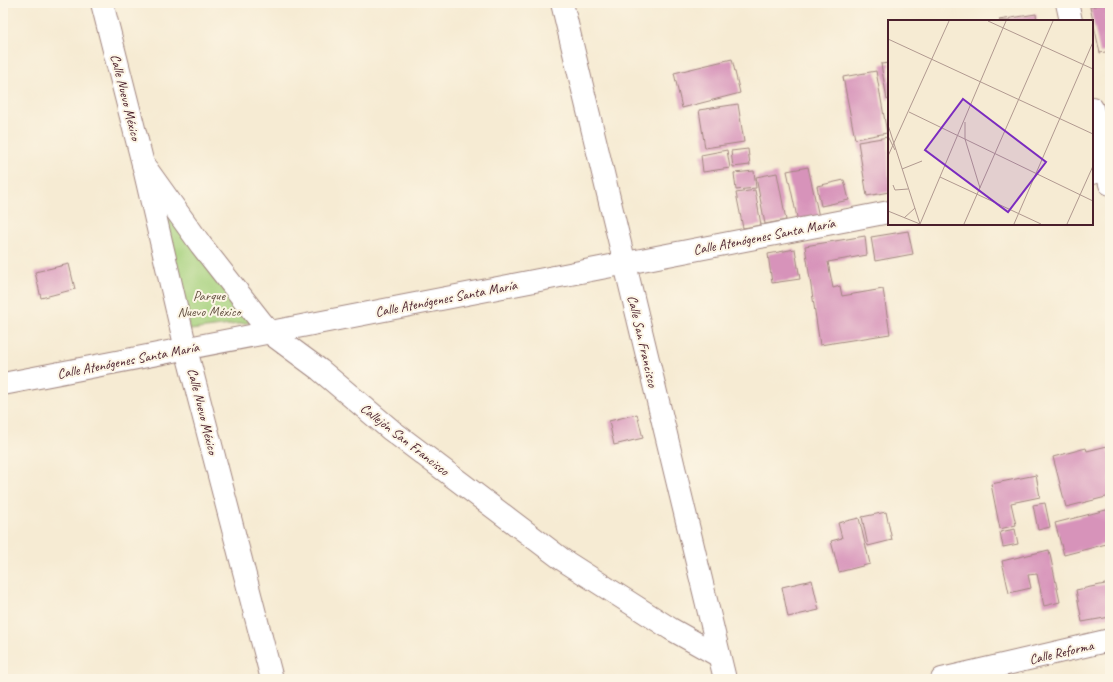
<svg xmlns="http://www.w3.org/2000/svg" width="1113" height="682" viewBox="0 0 1113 682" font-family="Caveat,sans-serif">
	<rect width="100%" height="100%" fill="#fcf5e5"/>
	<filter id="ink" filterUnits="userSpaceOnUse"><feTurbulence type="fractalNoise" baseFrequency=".025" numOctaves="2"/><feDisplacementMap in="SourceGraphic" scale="8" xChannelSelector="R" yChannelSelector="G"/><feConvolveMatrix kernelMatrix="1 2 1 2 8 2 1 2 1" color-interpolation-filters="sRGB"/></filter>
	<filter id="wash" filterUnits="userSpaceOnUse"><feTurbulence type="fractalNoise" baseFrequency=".012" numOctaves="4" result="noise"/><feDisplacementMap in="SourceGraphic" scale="16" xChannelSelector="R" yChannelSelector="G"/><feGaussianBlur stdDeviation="0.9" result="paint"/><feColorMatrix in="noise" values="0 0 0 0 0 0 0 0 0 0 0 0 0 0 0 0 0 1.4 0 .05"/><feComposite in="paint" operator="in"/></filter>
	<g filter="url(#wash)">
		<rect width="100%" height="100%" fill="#f6ebd3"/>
		<!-- green -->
		<path fill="#a6d17d" stroke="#787854" d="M151,183L254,322L190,330Z"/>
		<g id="blocks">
			<!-- building -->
			<g fill="#d793ba">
				<path d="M1110,3V51L1100,53L1090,7Z"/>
				<path d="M1036,14L1037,21H1000L999,20Z"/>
				<path d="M732,59L740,93L682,108L674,73Z"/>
				<path d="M889,63V99L887,100L881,64Z"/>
				<path d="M876,71L887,133L855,139L843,77Z"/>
				<path d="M738,104L744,142L705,148L699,110Z"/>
				<path d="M888,137L889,192L867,196L858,142Z"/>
				<path d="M748,149L750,165L733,167L731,151Z"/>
				<path d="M727,150L730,168L703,172L701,155Z"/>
				<path d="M808,167L819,217L798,222L787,171Z"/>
				<path d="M754,171L756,188L736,190L734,173Z"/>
				<path d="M777,173L786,220L765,224L756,177Z"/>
				<path d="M844,180L849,200L821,206L817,186Z"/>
				<path d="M755,190L761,225L743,228L736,193Z"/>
				<path d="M908,231L913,254L875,261L871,237Z"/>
				<path d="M865,236L867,255L828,262L833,288L840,286L842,296L883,289L890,334L820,345L805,246Z"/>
				<path d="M795,249L800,279L772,283L768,254Z"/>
				<path d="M69,264L75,289L41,298L35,272Z"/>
				<path d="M637,414L643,438L614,445L609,421Z"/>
				<path d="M1107,446L1110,458V496L1066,507L1053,457L1086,448L1087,451Z"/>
				<path d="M1036,475L1040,497L1011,503L1016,525L1000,529L991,484Z"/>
				<path d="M1045,503L1050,527L1038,530L1033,505Z"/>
				<path d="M1110,509V543L1064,555L1055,523Z"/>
				<path d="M886,512L892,540L868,546L862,517Z"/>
				<path d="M859,518L870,564L839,572L831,541L842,538L838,523Z"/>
				<path d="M1015,529L1018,544L1003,547L1000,532Z"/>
				<path d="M1049,550L1060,602L1044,606L1037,574L1028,575L1031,588L1009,593L1002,561Z"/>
				<path d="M812,580L819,610L788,617L782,587Z"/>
				<path d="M1110,583V617L1082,622L1076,590Z"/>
			</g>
		</g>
	</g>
	<g filter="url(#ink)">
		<use href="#blocks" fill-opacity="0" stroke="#a0857f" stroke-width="1"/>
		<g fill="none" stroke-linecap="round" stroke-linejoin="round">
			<defs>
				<g id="street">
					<path d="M102,3L143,164L186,349L272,679"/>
					<path d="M143,164L201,245L270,333L320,370L391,430L563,560L671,629L719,656"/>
					<path d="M1092,173L1110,169"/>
					<path d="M3,384L889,212"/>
					<path d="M942,679L1110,640"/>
				</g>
				<g id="secondary">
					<path d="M562,3L725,679"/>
					<path d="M1067,3L1071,21"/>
					<path d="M1092,108L1110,184"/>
				</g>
			</defs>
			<!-- street casing -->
			<use href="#street" stroke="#a0857f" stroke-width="24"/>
			<!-- secondary casing -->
			<use href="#secondary" stroke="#a0857f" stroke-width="24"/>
			<!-- street -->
			<use href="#street" stroke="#fff" stroke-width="22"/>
			<!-- secondary -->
			<use href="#secondary" stroke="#fff" stroke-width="22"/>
		</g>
	</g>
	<g text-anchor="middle" stroke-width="4" stroke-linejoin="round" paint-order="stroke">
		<!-- street labels -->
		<g font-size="14" fill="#4a1f2b" stroke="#fcf5e5">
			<text transform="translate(126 97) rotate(76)" y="5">Calle Nuevo México</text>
			<text transform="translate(764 236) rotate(-11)" y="5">Calle Atenógenes Santa María</text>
			<text transform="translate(446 298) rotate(-11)" y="5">Calle Atenógenes Santa María</text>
			<text transform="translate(643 341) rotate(77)" y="5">Calle San Francisco</text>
			<text transform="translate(128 360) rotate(-11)" y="5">Calle Atenógenes Santa María</text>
			<text transform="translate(203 411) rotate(76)" y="5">Calle Nuevo México</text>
			<text transform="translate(405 439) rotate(38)" y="5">Callejón San Francisco</text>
			<text transform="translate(1061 652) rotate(-13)" y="5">Calle Reforma</text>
		</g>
		<!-- park labels -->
		<g font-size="14" fill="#665444" stroke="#fcf5e5">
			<text x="209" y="300">Parque<tspan x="209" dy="16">Nuevo México</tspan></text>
		</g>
	</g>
	<!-- overview -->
	<g transform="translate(888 20)">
		<rect width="205" height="205" fill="#f6ebd3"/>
		<path fill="none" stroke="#b19990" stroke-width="1" d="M100,1L205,49M0,19L205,114M21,92L205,181M77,102V119L92,168M0,105L32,204M0,116L7,130M0,136L61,1M14,149L34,141M52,157L153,204M5,165L7,170L20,169M0,191L32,204M16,198L27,188M32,204L118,1M76,204L165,1M126,204L205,22M179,204L205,146"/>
		<path fill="#7b2cbf" fill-opacity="0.15" stroke="#7b2cbf" stroke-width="2" d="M75,79L158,142L120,192L37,130Z"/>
		<rect width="205" height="205" fill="none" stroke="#4a1f2b" stroke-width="2"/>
	</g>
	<!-- margin -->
	<rect width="1113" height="682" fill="none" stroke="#fcf5e5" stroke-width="16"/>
</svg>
